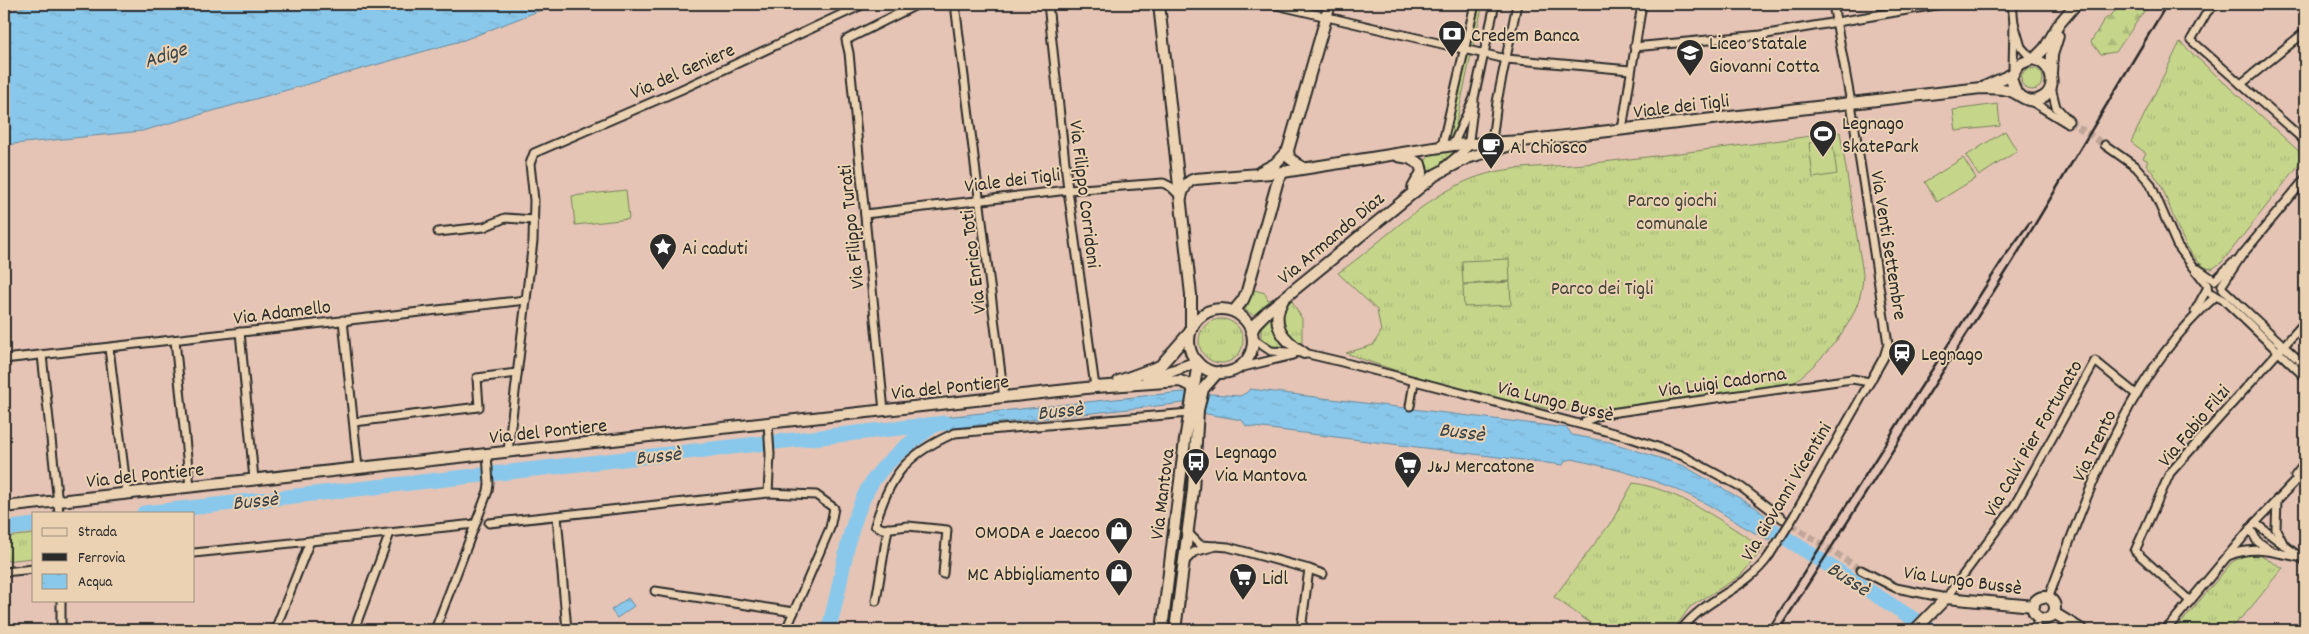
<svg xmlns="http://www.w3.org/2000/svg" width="2309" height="634" viewBox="0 0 2309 634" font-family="Dekko,sans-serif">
	<defs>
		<pattern id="grass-tufts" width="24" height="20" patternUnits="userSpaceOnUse" patternTransform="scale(1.25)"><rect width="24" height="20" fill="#c5d68b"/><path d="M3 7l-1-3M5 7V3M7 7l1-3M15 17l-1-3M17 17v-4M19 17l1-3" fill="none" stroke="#a9b878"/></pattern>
		<pattern id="forest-firs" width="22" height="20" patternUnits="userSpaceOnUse" patternTransform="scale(1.25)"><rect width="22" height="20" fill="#c5d68b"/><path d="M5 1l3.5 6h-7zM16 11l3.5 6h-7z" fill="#a9b878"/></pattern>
		<pattern id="water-ripples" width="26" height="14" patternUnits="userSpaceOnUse" patternTransform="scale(1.25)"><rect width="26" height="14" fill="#8ac8eb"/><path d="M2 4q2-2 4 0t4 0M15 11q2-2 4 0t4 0" fill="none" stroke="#77acca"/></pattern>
	</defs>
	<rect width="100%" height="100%" fill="#e5c4b5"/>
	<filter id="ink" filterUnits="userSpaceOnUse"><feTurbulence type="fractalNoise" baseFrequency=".02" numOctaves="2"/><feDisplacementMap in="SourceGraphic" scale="10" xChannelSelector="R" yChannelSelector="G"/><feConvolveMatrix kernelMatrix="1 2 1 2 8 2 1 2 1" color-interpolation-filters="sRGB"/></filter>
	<g filter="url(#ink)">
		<!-- grass -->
		<g fill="url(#grass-tufts)" stroke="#78805b">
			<path d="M1479,4H1483L1473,46L1469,45Z"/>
			<path d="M2180,42L2305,157L2222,262L2212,269C2188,268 2170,206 2162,187C2158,179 2152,172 2146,164L2148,161L2143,158L2146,153L2131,142Z"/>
			<path d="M1467,54L1471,55L1453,138H1448Z"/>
			<circle cx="2032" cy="79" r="11"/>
			<path d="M1840,132L1863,274C1863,318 1825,358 1792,384L1594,413L1593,411C1553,413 1515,402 1477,392C1432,381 1389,370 1346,353L1373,345L1381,332L1377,310L1338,273C1383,242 1422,198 1474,178C1511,164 1555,168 1594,163C1676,154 1761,143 1840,132Z"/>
			<path d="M1462,149L1424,179L1428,167L1425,161L1432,152Z"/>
			<path d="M1254,290L1265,293L1268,300L1274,299L1253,315L1245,310Z"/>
			<path d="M1291,299L1302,319V346L1298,345L1282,329V311Z"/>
			<path d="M1273,314L1275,331L1284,347H1269L1261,340V328Z"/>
			<circle cx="1221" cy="341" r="22"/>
			<path d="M1192,425L1184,522H1182Z"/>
			<path d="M1633,483C1678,489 1726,524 1764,548L1740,576L1690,607L1673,630H1600L1554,597L1612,521Z"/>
			<path d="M1181,526H1184L1170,630H1168Z"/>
			<path d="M34,534V558L4,561V537Z"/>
			<path d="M2246,555H2259L2283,568C2270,581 2240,628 2223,630C2208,633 2190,630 2175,630L2232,562Z"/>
		</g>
		<!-- forest -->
		<path fill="url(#forest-firs)" stroke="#78805b" d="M2124,4H2149L2116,52L2101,54L2091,42L2103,21Z"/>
		<!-- pitch -->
		<g fill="#c5d68b" stroke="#78805b">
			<path d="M1998,104L2000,126L1956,131L1953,110Z"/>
			<path d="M2005,131L2017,151L1979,176L1966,156Z"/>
			<path d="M1832,140L1837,174L1813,178L1809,143Z"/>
			<path d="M1963,158L1976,178L1937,202L1925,182Z"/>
			<path d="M626,190L629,219L575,225L572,196Z"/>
			<path d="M1509,259L1510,281L1463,284L1462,261Z"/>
			<path d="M1510,282L1511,305L1464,307L1463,285Z"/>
		</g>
		<!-- water -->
		<g fill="url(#water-ripples)" stroke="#64899e">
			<path d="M31,4H556L464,40L142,131L4,145V14Z"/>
			<path d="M1250,389L1567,428L1572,435L1610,442L1684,466L1755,507L1778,526L1769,540C1744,529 1723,512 1699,500C1658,479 1616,469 1572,459L1565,461L1563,465L1246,426L1242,420L1207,414L1184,403L926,431L925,419L1182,392L1240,396L1246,393Z"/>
			<path d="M628,598L634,606L617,618L611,610Z"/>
		</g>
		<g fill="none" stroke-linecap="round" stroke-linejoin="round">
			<!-- river -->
			<g stroke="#8ac8eb" stroke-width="15">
				<path d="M144,513L945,423"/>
				<path d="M1757,520L1931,630"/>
				<path d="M4,529L34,525"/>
				<path d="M828,630C843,583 845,530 869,487C884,461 910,443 933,426"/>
			</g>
			<!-- street-tunnel -->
			<g stroke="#c0a599" stroke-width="7" stroke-dasharray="7 3.5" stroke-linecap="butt">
				<path d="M2069,121L2105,145"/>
				<path d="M1783,519L1861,570"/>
			</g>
			<defs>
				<g id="street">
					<path d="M955,4L1004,398"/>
					<path d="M1048,4L1068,190L1095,387"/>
					<path d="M1272,4L1506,59L1630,70"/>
					<path d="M2012,4L2014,23"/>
					<path d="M2216,4L2207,12L2191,40L2305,141"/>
					<path d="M1634,47L1761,35L1942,4"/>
					<path d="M2013,69L2014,23L2021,47L2032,59"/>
					<path d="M2241,84L2305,32"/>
					<path d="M2051,87L2056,107L2069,121"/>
					<path d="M2031,101L2067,123"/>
					<path d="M1622,130L1642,4"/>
					<path d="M1492,141L1497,102L1517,4"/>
					<path d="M1453,145L1474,98L1495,4"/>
					<path d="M2105,145L2136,167L2150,183L2177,245L2207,285L2208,292L2224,300L2305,377"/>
					<path d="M1442,146L1475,4"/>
					<path d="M1445,166L1468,147L1474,101"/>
					<path d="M865,214L1068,190L1163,183L1171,187L1180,196"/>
					<path d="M438,232L484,227L505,218L534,220"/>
					<path d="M2198,269L2214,280"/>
					<path d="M2215,280L2234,262"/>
					<path d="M2222,285L2242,255L2305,179"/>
					<path d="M2223,289L2305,366"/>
					<path d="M2195,311L2207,289"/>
					<path d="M343,320L358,468"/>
					<path d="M240,332L254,479"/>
					<path d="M1253,339L1271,351L1304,353L1342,362L1625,436L1681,455L1741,487L1783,519"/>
					<path d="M175,340L190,487"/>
					<path d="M109,348L127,494"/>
					<path d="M42,355L59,513"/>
					<path d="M4,359L526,300"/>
					<path d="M1235,369L1293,355"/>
					<path d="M1410,406L1414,382"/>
					<path d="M884,411L849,53L846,40L916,5L924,4"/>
					<path d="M354,422L479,407L477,378L517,373"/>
					<path d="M1584,425L1585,421L1603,414L1852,379L1870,382"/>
					<path d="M508,451L533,241L534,200L530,164L534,153L680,90L864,4"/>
					<path d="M2295,476L2305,463"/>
					<path d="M768,493L816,495L834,508L830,528L786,630"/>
					<path d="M2277,499L2276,529L2284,545"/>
					<path d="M557,516L567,630"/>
					<path d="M1794,516L1884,357L1888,344L1851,103L1833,4"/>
					<path d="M489,523L768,493L770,454L768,424"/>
					<path d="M2255,523L2305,561"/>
					<path d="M2250,528L2257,541L2270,550"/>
					<path d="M1216,546L1228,547L1309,569L1301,630"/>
					<path d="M194,553L475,524"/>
					<path d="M2228,556C2253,545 2273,552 2298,557"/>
					<path d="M1184,562L1194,552L1216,546L1200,545L1188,533"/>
					<path d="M1309,569L1323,574"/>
					<path d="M1861,570L1896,588L1946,598L2013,508L2095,361L2137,395"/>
					<path d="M4,572L34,569"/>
					<path d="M943,574L947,530L908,526L883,529L875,525C890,475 906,454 955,433L1189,413"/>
					<path d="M655,591L794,612"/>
					<path d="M2048,599C2089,490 2127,375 2216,296"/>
					<path d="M876,601L888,528"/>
					<path d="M2190,601L2135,551L2170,473L2305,322"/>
					<path d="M61,630V600"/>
					<path d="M275,630L310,541"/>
					<path d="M354,630L390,533"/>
					<path d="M435,630L488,491L489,484L487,454"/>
					<path d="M1681,630C1707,596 1745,591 1769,556"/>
					<path d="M2033,630L2040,618"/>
					<path d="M2166,630L2255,523L2305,471"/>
				</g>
				<g id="secondary">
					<path d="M1159,4L1191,295V329"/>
					<path d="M2034,59L2045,48L2059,24L2076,4"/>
					<path d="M2051,73L2052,55L2058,36"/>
					<path d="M1986,86L2012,74"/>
					<path d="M1398,156L1409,158L1420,164L1422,172L1413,188"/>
					<path d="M1303,168L1289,158L1288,150L1330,4"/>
					<path d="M1260,172L1275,164L1288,150"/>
					<path d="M1181,197C1183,189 1187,181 1195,179L1283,172L1453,145L1522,141L1981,88C1990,88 1999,88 2008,90C2019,93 2025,103 2037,100C2060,93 2054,62 2032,59L2018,65L2011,78L2016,93"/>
					<path d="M1283,300C1269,324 1283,340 1304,353"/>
					<circle cx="1221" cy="341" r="32"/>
					<path d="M1234,311L1243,300L1247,291L1278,180L1283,172"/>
					<path d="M1252,331L1256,323L1268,311L1435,175L1467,158L1511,145"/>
					<path d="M1147,380L1197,362"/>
					<path d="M1119,381L1160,366L1189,333"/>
					<path d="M4,507L1095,387L1180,381L1190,385L1194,390"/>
					<circle cx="2044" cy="608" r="11"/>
					<path d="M2054,613L2082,630"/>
					<path d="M1162,630L1185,440L1198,363"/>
					<path d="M1175,630L1193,490L1198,410L1203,389L1218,372"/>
					<path d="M1915,630L1946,598L2034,606"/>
				</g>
			</defs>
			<!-- street casing -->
			<use href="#street" stroke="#2b2b2b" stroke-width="11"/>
			<!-- secondary casing -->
			<use href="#secondary" stroke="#2b2b2b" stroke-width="14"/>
			<!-- street -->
			<use href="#street" stroke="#ebd2b3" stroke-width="7"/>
			<!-- secondary -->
			<use href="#secondary" stroke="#ebd2b3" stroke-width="10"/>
			<!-- rail -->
			<g stroke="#2b2b2b" stroke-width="2.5">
				<path d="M1768,630L1917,393L2005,256L2030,222"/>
				<path d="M1779,630L2013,261L2167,4"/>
			</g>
			<defs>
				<path id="street-bridge" d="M1769,556L1794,516"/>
			</defs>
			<!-- street-bridge casing -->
			<use href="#street-bridge" stroke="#2b2b2b" stroke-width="11" stroke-linecap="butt"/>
			<!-- street-bridge -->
			<use href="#street-bridge" stroke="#ebd2b3" stroke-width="7"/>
		</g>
	</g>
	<!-- icons -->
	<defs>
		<symbol id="bank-pin" viewBox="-11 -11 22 30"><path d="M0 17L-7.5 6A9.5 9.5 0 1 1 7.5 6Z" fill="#2b2b2b" stroke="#ebd2b3"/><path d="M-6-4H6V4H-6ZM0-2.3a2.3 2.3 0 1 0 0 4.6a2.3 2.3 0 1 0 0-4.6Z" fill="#fff"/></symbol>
		<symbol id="school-pin" viewBox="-11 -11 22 30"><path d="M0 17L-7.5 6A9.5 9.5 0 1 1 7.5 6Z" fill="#2b2b2b" stroke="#ebd2b3"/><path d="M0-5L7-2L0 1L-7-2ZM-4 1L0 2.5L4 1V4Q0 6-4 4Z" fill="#fff"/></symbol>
		<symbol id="stadium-pin" viewBox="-11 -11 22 30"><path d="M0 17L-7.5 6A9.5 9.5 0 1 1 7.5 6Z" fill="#2b2b2b" stroke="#ebd2b3"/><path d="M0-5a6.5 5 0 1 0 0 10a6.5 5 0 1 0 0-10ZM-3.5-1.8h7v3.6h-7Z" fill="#fff"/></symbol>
		<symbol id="cafe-pin" viewBox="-11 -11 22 30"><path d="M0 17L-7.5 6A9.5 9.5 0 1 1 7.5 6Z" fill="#2b2b2b" stroke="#ebd2b3"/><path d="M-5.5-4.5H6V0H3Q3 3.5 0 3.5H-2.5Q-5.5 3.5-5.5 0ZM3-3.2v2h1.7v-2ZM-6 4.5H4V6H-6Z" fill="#fff"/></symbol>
		<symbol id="sight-pin" viewBox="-11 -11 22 30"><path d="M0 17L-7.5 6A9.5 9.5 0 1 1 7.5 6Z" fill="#2b2b2b" stroke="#ebd2b3"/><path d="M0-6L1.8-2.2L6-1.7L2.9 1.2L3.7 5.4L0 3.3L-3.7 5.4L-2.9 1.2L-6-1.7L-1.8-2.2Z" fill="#fff"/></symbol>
		<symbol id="station-pin" viewBox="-11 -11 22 30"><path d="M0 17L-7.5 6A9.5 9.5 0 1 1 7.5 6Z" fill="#2b2b2b" stroke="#ebd2b3"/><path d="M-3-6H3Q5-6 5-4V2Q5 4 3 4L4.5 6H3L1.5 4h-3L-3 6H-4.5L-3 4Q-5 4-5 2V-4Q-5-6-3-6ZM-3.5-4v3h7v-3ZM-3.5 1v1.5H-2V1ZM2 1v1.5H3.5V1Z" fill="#fff"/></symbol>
		<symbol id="bus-pin" viewBox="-11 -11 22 30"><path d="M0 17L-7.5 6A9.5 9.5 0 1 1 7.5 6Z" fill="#2b2b2b" stroke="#ebd2b3"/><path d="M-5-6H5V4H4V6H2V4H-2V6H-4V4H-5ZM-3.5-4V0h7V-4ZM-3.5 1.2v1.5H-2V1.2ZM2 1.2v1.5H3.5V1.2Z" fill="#fff"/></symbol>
		<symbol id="supermarket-pin" viewBox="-11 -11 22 30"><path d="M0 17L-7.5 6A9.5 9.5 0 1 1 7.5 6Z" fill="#2b2b2b" stroke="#ebd2b3"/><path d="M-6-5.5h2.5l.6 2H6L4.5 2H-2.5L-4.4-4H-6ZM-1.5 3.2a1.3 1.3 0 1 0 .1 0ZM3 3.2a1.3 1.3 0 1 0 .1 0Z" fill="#fff"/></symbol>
		<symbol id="shop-pin" viewBox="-11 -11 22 30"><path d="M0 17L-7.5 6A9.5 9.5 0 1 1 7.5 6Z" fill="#2b2b2b" stroke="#ebd2b3"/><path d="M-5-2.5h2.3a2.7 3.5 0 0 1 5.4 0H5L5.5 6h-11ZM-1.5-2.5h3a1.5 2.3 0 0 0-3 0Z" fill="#fff"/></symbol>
	</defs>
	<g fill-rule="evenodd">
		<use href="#bank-pin" x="1436" y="18" width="32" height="43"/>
		<use href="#school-pin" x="1674" y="37" width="32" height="43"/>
		<use href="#stadium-pin" x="1807" y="118" width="32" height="43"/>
		<use href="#cafe-pin" x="1475" y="130" width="32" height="43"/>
		<use href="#sight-pin" x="647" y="231" width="32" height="43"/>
		<use href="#station-pin" x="1886" y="337" width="32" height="43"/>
		<use href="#bus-pin" x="1180" y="446" width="32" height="43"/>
		<use href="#supermarket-pin" x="1392" y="449" width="32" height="43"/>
		<use href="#shop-pin" x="1103" y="515" width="32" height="43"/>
		<use href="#shop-pin" x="1103" y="557" width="32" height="43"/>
		<use href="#supermarket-pin" x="1227" y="561" width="32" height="43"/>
	</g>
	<g text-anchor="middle" stroke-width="4" stroke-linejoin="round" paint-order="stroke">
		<!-- poi labels -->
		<g font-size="20" fill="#2b2b2b" stroke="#ebd2b3" text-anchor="start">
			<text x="1471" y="41">Credem Banca</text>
			<text x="1709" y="49">Liceo Statale<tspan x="1709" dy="23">Giovanni Cotta</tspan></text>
			<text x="1842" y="129">Legnago<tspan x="1842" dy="23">SkatePark</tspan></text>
			<text x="1510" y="153">Al Chiosco</text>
			<text x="682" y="254">Ai caduti</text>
			<text x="1921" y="360">Legnago</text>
			<text x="1215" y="458">Legnago<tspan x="1215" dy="23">Via Mantova</tspan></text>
			<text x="1427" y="472">J&amp;J Mercatone</text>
			<text x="1100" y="538" text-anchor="end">OMODA e Jaecoo</text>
			<text x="1100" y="580" text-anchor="end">MC Abbigliamento</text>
			<text x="1262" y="584">Lidl</text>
		</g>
		<!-- street labels -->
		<g font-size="20" fill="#2b2b2b" stroke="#ebd2b3">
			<text transform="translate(682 70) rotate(-24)" y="7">Via del Geniere</text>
			<text transform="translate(1681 105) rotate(-7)" y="7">Viale dei Tigli</text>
			<text transform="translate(1012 179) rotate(-7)" y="7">Viale dei Tigli</text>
			<text transform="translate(1086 194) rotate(83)" y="7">Via Filippo Corridoni</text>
			<text transform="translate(850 227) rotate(-96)" y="7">Via Filippo Turati</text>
			<text transform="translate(1330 237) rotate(-40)" y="7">Via Armando Diaz</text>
			<text transform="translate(1890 245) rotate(81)" y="7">Via Venti Settembre</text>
			<text transform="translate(972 262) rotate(-97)" y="7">Via Enrico Toti</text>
			<text transform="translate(282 311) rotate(-7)" y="7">Via Adamello</text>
			<text transform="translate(1722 381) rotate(-8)" y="7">Via Luigi Cadorna</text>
			<text transform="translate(950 386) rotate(-6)" y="7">Via del Pontiere</text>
			<text transform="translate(1556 400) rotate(14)" y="7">Via Lungo Bussè</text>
			<text transform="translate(2193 425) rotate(-50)" y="7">Via Fabio Filzi</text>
			<text transform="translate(548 430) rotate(-6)" y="7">Via del Pontiere</text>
			<text transform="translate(2032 438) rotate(-60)" y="7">Via Calvi Pier Fortunato</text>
			<text transform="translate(2093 445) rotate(-64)" y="7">Via Trento</text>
			<text transform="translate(145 474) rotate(-6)" y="7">Via del Pontiere</text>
			<text transform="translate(1785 491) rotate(-59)" y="7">Via Giovanni Vicentini</text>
			<text transform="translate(1161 494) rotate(-83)" y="7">Via Mantova</text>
			<text transform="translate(1963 579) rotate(8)" y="7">Via Lungo Bussè</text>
		</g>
		<!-- park labels -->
		<g font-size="20" fill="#424539" stroke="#ebd2b3">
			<text x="1672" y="206">Parco giochi<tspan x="1672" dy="23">comunale</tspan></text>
			<text x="1602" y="294">Parco dei Tigli</text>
		</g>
		<!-- water labels -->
		<g font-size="21" font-style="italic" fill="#394348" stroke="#ebd2b3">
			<text transform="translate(165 54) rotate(-18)" y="7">Adige</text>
			<text transform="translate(1060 410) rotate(-6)" y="7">Bussè</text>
			<text transform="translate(1462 431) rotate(7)" y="7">Bussè</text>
			<text transform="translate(658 455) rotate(-6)" y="7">Bussè</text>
			<text transform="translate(255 500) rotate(-6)" y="7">Bussè</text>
			<text transform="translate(1849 578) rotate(33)" y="7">Bussè</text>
		</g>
	</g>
	<!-- margin -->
	<rect width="2309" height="634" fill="none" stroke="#ebd2b3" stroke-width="20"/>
	<rect x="10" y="10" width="2289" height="614" fill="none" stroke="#2b2b2b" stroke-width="2" filter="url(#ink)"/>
	<!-- legend -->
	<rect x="32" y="512" width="162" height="90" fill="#ebd2b3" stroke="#9e8f7d"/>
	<rect x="42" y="528" width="25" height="8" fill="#ebd2b3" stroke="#9e8f7d"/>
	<text x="78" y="536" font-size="15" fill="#2b2b2b">Strada</text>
	<rect x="42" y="553" width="25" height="8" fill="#2b2b2b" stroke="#9e8f7d"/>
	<text x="78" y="562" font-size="15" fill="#2b2b2b">Ferrovia</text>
	<rect x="42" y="574" width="25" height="15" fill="url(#water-ripples)" stroke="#9e8f7d"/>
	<text x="78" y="586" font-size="15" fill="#2b2b2b">Acqua</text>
</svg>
